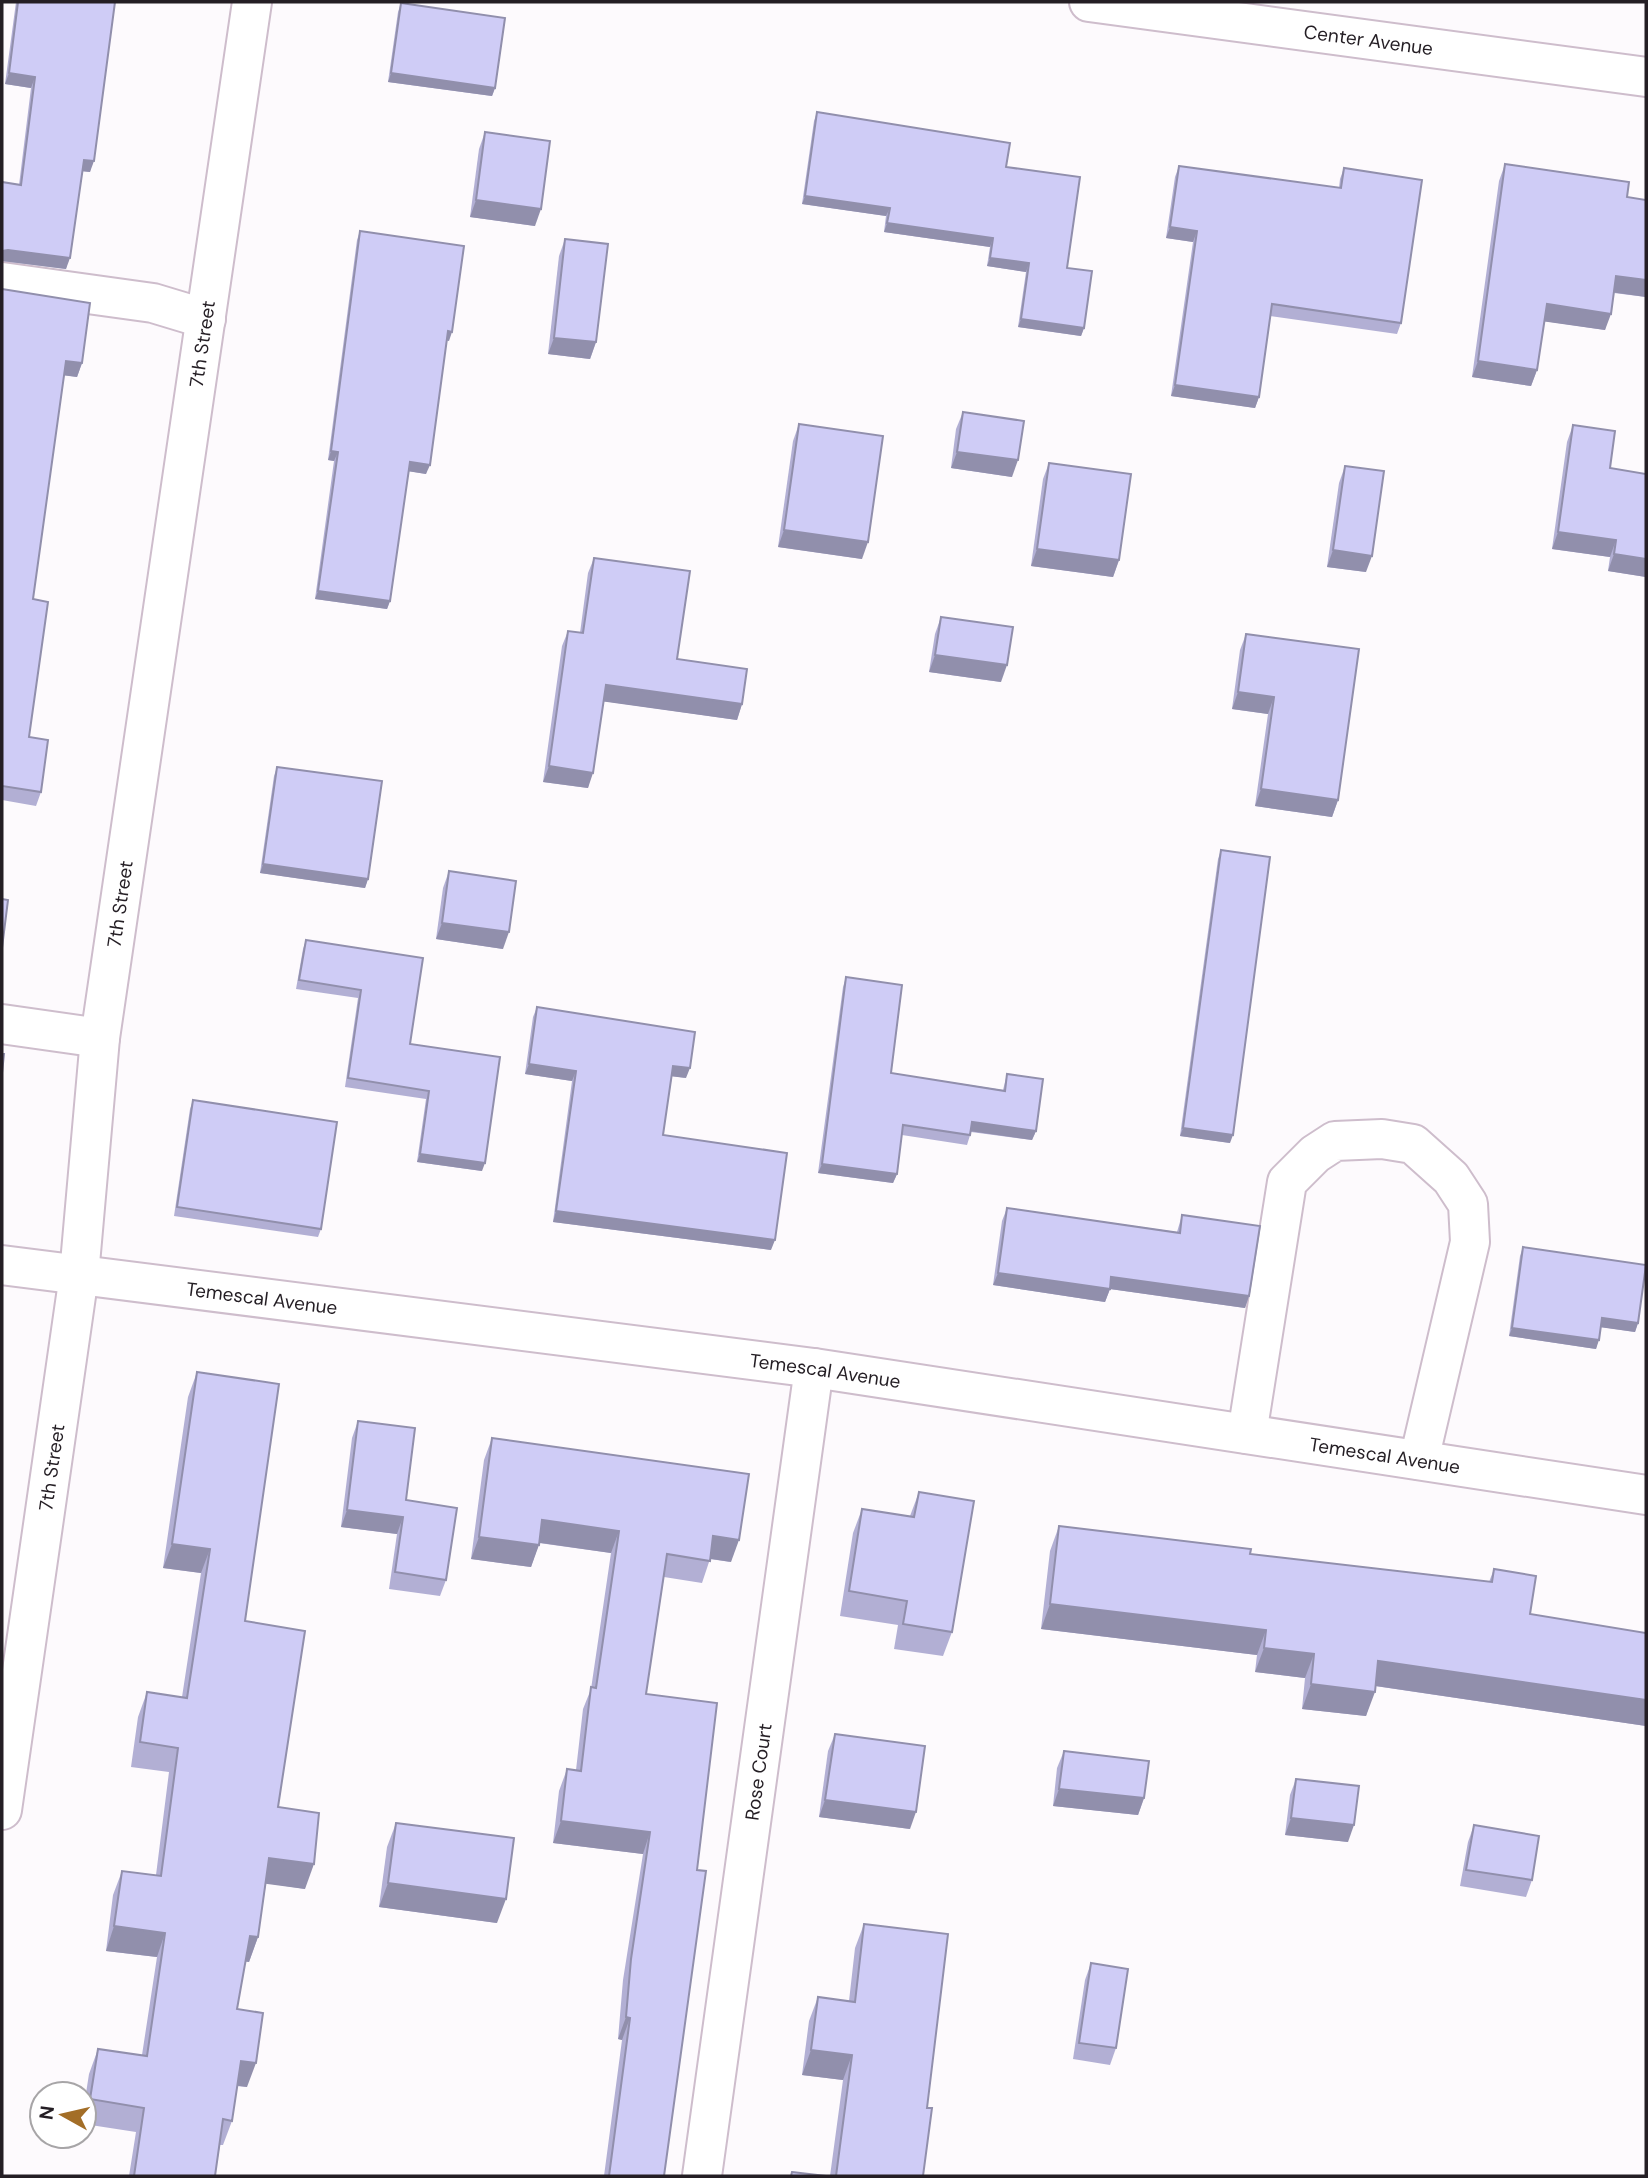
<svg xmlns="http://www.w3.org/2000/svg" width="1648" height="2178" viewBox="0 0 1648 2178" font-family="'DM Sans',sans-serif">
	<rect width="100%" height="100%" fill="#fdfafd"/>
	<g fill="none" stroke-linecap="round" stroke-linejoin="round">
		<defs>
			<g id="minor">
				<path id="s1" d="M1089,2L1646,77"/>
				<path d="M2,282L153,303L206,319"/>
				<path d="M2,1024L100,1038"/>
				<path id="s2" d="M2,1265L814,1368L1646,1495"/>
				<path d="M1247,1434L1287,1182L1315,1154L1335,1141L1382,1139L1413,1144L1451,1178L1468,1204L1470,1242L1419,1460"/>
				<path id="s3" d="M2,1810L79,1275L100,1038L252,2"/>
				<path id="s4" d="M702,2176L814,1368"/>
			</g>
		</defs>
		<!-- minor casing -->
		<use href="#minor" stroke="#cebdcc" stroke-width="42"/>
		<!-- minor -->
		<use href="#minor" stroke="#fff" stroke-width="38"/>
	</g>
	<!-- wall -->
	<g fill="#b2afd4">
		<path d="M16,2H115L90,172L82,171L66,269L2,261V182L19,185L31,88L5,84Z"/>
		<path d="M401,3L495,88L492,96L388,82L398,12Z"/>
		<path d="M817,112L1006,167L1067,268L1084,328L1081,336L1018,327L1026,272L987,266L990,247L884,232L886,216L802,204L814,121Z"/>
		<path d="M485,132L535,226L470,217L479,149Z"/>
		<path d="M1505,164L1627,197L1646,200V297L1614,293L1605,330L1544,321L1537,370L1531,386L1472,377L1499,181Z"/>
		<path d="M1179,166L1339,188L1340,179L1344,168L1401,323L1397,334L1270,316L1259,397L1255,408L1171,396L1193,242L1166,238L1175,177Z"/>
		<path d="M360,231L449,341L447,340L426,474L408,471L390,601L387,609L315,599L334,461L328,460L357,240Z"/>
		<path d="M565,239L596,342L590,359L548,354L559,256Z"/>
		<path d="M2,289L82,363L77,377L64,375L33,599L29,737L41,792L36,806L2,800Z"/>
		<path d="M963,412L1012,477L951,468L956,429Z"/>
		<path d="M799,424L862,559L778,547L793,441Z"/>
		<path d="M1573,425L1610,468L1646,474V577L1608,571L1610,557L1552,549L1567,442Z"/>
		<path d="M1049,463L1119,560L1113,577L1031,566L1043,479Z"/>
		<path d="M1345,466L1366,572L1327,567L1339,483Z"/>
		<path d="M594,558L677,659L742,704L737,720L603,701L588,788L543,782L562,646L568,631L580,633L588,573Z"/>
		<path d="M941,617L1001,682L929,672L935,634Z"/>
		<path d="M1246,634L1338,800L1332,817L1255,806L1268,714L1232,709L1240,650Z"/>
		<path d="M277,767L368,879L365,888L260,873L274,776Z"/>
		<path d="M1221,850L1230,1143L1180,1136L1218,859Z"/>
		<path d="M449,871L503,949L436,939L443,888Z"/>
		<path d="M306,940L423,958L410,1044L482,1171L417,1162L426,1099L345,1087L358,998L296,989L303,949Z"/>
		<path d="M846,977L891,1073L1003,1090L1007,1074L1036,1131L1032,1140L971,1132L967,1145L902,1135L897,1174L893,1183L818,1173L843,987Z"/>
		<path d="M537,1007L686,1078L672,1076L663,1135L771,1250L553,1222L572,1081L525,1074L533,1017Z"/>
		<path d="M193,1100L321,1229L318,1237L174,1216L190,1109Z"/>
		<path d="M1007,1208L1177,1232L1182,1215L1249,1296L1245,1308L1110,1289L1105,1302L993,1285L1002,1221Z"/>
		<path d="M1523,1247L1638,1323L1635,1332L1601,1327L1596,1349L1509,1336L1520,1256Z"/>
		<path d="M197,1372L245,1621L278,1807L305,1889L266,1883L258,1937L249,1962L245,1961L237,2009L247,2087L237,2086L232,2121L223,2145H220L215,2176H129L136,2132L84,2124V2106L89,2074L98,2049L142,2055L157,1957L106,1951L113,1895L122,1871L156,1875L169,1772L131,1767L138,1717L147,1692L182,1697L201,1573L163,1568L188,1397Z"/>
		<path d="M358,1421L406,1500L446,1580L440,1596L389,1589L397,1534L341,1527L352,1438Z"/>
		<path d="M492,1438L731,1562L710,1559L702,1583L664,1577L646,1694L697,1870L664,2176H604L622,2040L618,2039L623,1980L643,1854L553,1843L559,1791L567,1769L576,1770L583,1709L591,1689L611,1553L539,1543L531,1567L471,1559L484,1460Z"/>
		<path d="M919,1492L952,1632L943,1656L894,1649L898,1625L840,1616L853,1533L862,1509L910,1516Z"/>
		<path d="M1059,1526L1250,1554L1489,1582L1494,1569L1530,1614L1646,1633V1726L1375,1686L1366,1716L1302,1709L1305,1678L1255,1672L1257,1655L1041,1629L1050,1551Z"/>
		<path d="M835,1734L910,1829L819,1817L828,1751Z"/>
		<path d="M1064,1751L1144,1798L1138,1815L1053,1806L1057,1768Z"/>
		<path d="M1296,1779L1348,1842L1285,1835L1290,1795Z"/>
		<path d="M396,1823L497,1923L379,1907L387,1847Z"/>
		<path d="M1474,1825L1532,1880L1526,1897L1460,1886L1468,1842Z"/>
		<path d="M864,1924L927,2108L923,2176H830L843,2080L802,2075L809,2021L818,1997L849,2001L855,1948Z"/>
		<path d="M1091,1963L1116,2048L1110,2065L1073,2059L1085,1980Z"/>
	</g>
	<!-- shaded-wall -->
	<g fill="#918fac">
		<path d="M9,73L35,77L31,88L5,84Z"/>
		<path d="M391,73L495,88L492,96L388,82Z"/>
		<path d="M84,160L94,161L90,172L80,171Z"/>
		<path d="M805,196L890,208L886,216L802,204Z"/>
		<path d="M476,200L541,209L535,226L470,217Z"/>
		<path d="M887,223L993,238L990,247L884,232Z"/>
		<path d="M1170,227L1197,231L1193,242L1166,238Z"/>
		<path d="M8,250L70,258L66,269L2,261V251Z"/>
		<path d="M990,258L1029,263L1026,272L987,266Z"/>
		<path d="M1616,276L1646,280V297L1610,292Z"/>
		<path d="M1547,304L1611,314L1605,330L1541,321Z"/>
		<path d="M1021,319L1084,328L1081,336L1018,327Z"/>
		<path d="M448,331L452,332L449,341L445,340Z"/>
		<path d="M554,338L596,342L590,359L548,354Z"/>
		<path d="M66,361L82,363L77,377L61,375Z"/>
		<path d="M1478,361L1537,370L1531,386L1472,377Z"/>
		<path d="M1175,385L1259,397L1255,408L1171,396Z"/>
		<path d="M331,451L338,452L334,461L328,460Z"/>
		<path d="M957,452L1018,460L1012,477L951,468Z"/>
		<path d="M410,462L430,465L426,474L407,471Z"/>
		<path d="M784,530L868,542L862,559L778,547Z"/>
		<path d="M1558,532L1616,540L1610,557L1552,549Z"/>
		<path d="M1037,549L1119,560L1113,577L1031,566Z"/>
		<path d="M1333,550L1372,556L1366,572L1327,567Z"/>
		<path d="M1614,554L1646,559V577L1608,571Z"/>
		<path d="M318,591L390,601L387,609L315,599Z"/>
		<path d="M935,655L1007,665L1001,682L929,672Z"/>
		<path d="M606,685L742,704L737,720L600,701Z"/>
		<path d="M1238,692L1274,697L1268,714L1232,709Z"/>
		<path d="M549,766L593,773L588,788L543,782Z"/>
		<path d="M1261,789L1338,800L1332,817L1255,806Z"/>
		<path d="M263,864L368,879L365,888L260,873Z"/>
		<path d="M442,923L509,932L503,949L436,939Z"/>
		<path d="M529,1064L576,1071L572,1081L525,1074Z"/>
		<path d="M673,1066L690,1068L686,1078L669,1076Z"/>
		<path d="M972,1122L1036,1131L1032,1140L969,1131Z"/>
		<path d="M1183,1128L1233,1135L1230,1143L1180,1136Z"/>
		<path d="M420,1154L485,1163L482,1171L417,1162Z"/>
		<path d="M822,1164L897,1174L893,1183L818,1173Z"/>
		<path d="M556,1211L775,1240L771,1250L553,1222Z"/>
		<path d="M998,1273L1111,1277L1249,1296L1245,1308L1110,1289L1105,1302L993,1285Z"/>
		<path d="M1602,1318L1638,1323L1635,1332L1599,1327Z"/>
		<path d="M1512,1328L1599,1340L1596,1349L1509,1336Z"/>
		<path d="M347,1510L403,1517L397,1534L341,1527Z"/>
		<path d="M542,1520L619,1531L611,1553L534,1542Z"/>
		<path d="M713,1536L739,1540L731,1562L705,1558Z"/>
		<path d="M479,1537L539,1545L531,1567L471,1559Z"/>
		<path d="M172,1544L210,1549L201,1573L163,1568Z"/>
		<path d="M1050,1604L1266,1630L1257,1655L1041,1629Z"/>
		<path d="M1264,1648L1314,1654L1305,1678L1255,1672Z"/>
		<path d="M1378,1661L1646,1700V1726L1369,1685Z"/>
		<path d="M1311,1684L1375,1692L1366,1716L1302,1709Z"/>
		<path d="M1059,1789L1144,1798L1138,1815L1053,1806Z"/>
		<path d="M825,1800L916,1812L910,1829L819,1817Z"/>
		<path d="M1291,1818L1354,1825L1348,1842L1285,1835Z"/>
		<path d="M561,1821L650,1832L643,1854L553,1843Z"/>
		<path d="M269,1858L314,1864L305,1889L260,1883Z"/>
		<path d="M388,1883L506,1899L497,1923L379,1907Z"/>
		<path d="M114,1926L165,1933L157,1957L106,1951Z"/>
		<path d="M250,1936L258,1937L249,1962L241,1961Z"/>
		<path d="M626,2017L630,2018L622,2040L618,2039Z"/>
		<path d="M811,2050L852,2055L843,2080L802,2075Z"/>
		<path d="M241,2061L256,2063L247,2087L232,2085Z"/>
	</g>
	<!-- building -->
	<g fill="#cfccf6" stroke="#918fac" stroke-width="2">
		<path d="M18,2H115L94,161L84,160L70,258L8,250L2,251V182L21,185L35,77L9,73Z"/>
		<path d="M401,3L505,18L495,88L391,73Z"/>
		<path d="M817,112L1010,143L1006,167L1080,177L1067,268L1092,271L1084,328L1021,319L1029,263L990,258L993,238L887,223L890,208L805,196Z"/>
		<path d="M485,132L550,141L541,209L476,200Z"/>
		<path d="M1505,164L1629,182L1627,197L1646,200V280L1616,276L1611,314L1547,304L1537,370L1478,361Z"/>
		<path d="M1179,166L1341,188L1344,168L1422,180L1401,323L1272,304L1259,397L1175,385L1197,231L1170,227Z"/>
		<path d="M360,231L464,246L452,332L448,331L430,465L410,462L390,601L318,591L338,452L331,451Z"/>
		<path d="M565,239L608,244L596,342L554,338Z"/>
		<path d="M2,289L90,303L82,363L66,361L33,599L48,602L29,737L48,740L41,792L2,786Z"/>
		<path d="M963,412L1024,421L1018,460L957,452Z"/>
		<path d="M799,424L883,436L868,542L784,530Z"/>
		<path d="M1573,425L1615,431L1610,468L1646,474V559L1614,554L1616,540L1558,532Z"/>
		<path d="M1049,463L1131,474L1119,560L1037,549Z"/>
		<path d="M1345,466L1384,471L1372,556L1333,550Z"/>
		<path d="M594,558L690,571L677,659L747,669L742,704L606,685L593,773L549,766L568,631L583,633Z"/>
		<path d="M941,617L1013,627L1007,665L935,655Z"/>
		<path d="M1246,634L1359,649L1338,800L1261,789L1274,697L1238,692Z"/>
		<path d="M277,767L382,781L368,879L263,864Z"/>
		<path d="M1221,850L1270,857L1233,1135L1183,1128Z"/>
		<path d="M449,871L516,881L509,932L442,923Z"/>
		<path d="M2,899L8,900L2,948Z"/>
		<path d="M306,940L423,958L410,1044L500,1057L485,1163L420,1154L429,1091L348,1078L361,990L299,980Z"/>
		<path d="M846,977L902,985L891,1073L1005,1091L1007,1074L1043,1079L1036,1131L972,1122L970,1135L903,1125L897,1174L822,1164Z"/>
		<path d="M537,1007L695,1032L690,1068L673,1066L663,1135L787,1153L775,1240L556,1211L576,1071L529,1064Z"/>
		<path d="M2,1054H4L2,1073Z"/>
		<path d="M193,1100L337,1122L321,1229L177,1207Z"/>
		<path d="M1007,1208L1180,1233L1182,1215L1260,1226L1249,1296L1111,1277L1110,1289L998,1273Z"/>
		<path d="M1523,1247L1646,1265L1638,1323L1602,1318L1599,1340L1512,1328Z"/>
		<path d="M197,1372L279,1384L245,1621L305,1631L278,1807L319,1813L314,1864L269,1858L258,1937L250,1936L237,2009L263,2013L256,2063L241,2061L232,2121L223,2119L215,2176H134L144,2108L90,2099L98,2049L147,2056L165,1933L114,1926L122,1871L161,1876L178,1748L140,1742L147,1692L187,1698L210,1549L172,1544Z"/>
		<path d="M358,1421L415,1428L406,1500L457,1508L446,1580L395,1572L403,1517L347,1510Z"/>
		<path d="M492,1438L749,1474L739,1540L713,1536L710,1561L667,1554L646,1694L717,1703L697,1870L706,1871L664,2176H609L630,2018L626,2017L631,1959L650,1832L561,1821L567,1769L581,1771L591,1687L596,1688L619,1531L542,1520L539,1545L479,1537Z"/>
		<path d="M919,1492L974,1501L952,1632L903,1624L907,1601L849,1591L862,1509L914,1517Z"/>
		<path d="M1059,1526L1251,1549L1250,1554L1492,1582L1494,1569L1536,1576L1530,1614L1646,1633V1700L1378,1661L1375,1692L1311,1684L1314,1654L1264,1648L1266,1630L1050,1604Z"/>
		<path d="M835,1734L925,1746L916,1812L825,1800Z"/>
		<path d="M1064,1751L1149,1761L1144,1798L1059,1789Z"/>
		<path d="M1296,1779L1359,1786L1354,1825L1291,1818Z"/>
		<path d="M396,1823L514,1838L506,1899L388,1883Z"/>
		<path d="M1474,1825L1539,1836L1532,1880L1466,1870Z"/>
		<path d="M864,1924L948,1934L927,2108H932L923,2176H836L852,2055L811,2050L818,1997L855,2002Z"/>
		<path d="M1091,1963L1128,1969L1116,2048L1079,2043Z"/>
		<path d="M792,2172L826,2176H791Z"/>
	</g>
	<g text-anchor="middle" stroke-width="5" stroke-linejoin="round" paint-order="stroke">
		<!-- street labels -->
		<g font-size="19" fill="#241e24" stroke="#fff">
			<text dy="7" stroke="none"><textPath href="#s1" startOffset="282">Center Avenue</textPath></text>
			<text dy="7" stroke="none"><textPath href="#s3" startOffset="1480">7th Street</textPath></text>
			<text dy="7" stroke="none"><textPath href="#s3" startOffset="914">7th Street</textPath></text>
			<text dy="7" stroke="none"><textPath href="#s2" startOffset="262">Temescal Avenue</textPath></text>
			<text dy="7" stroke="none"><textPath href="#s2" startOffset="830">Temescal Avenue</textPath></text>
			<text dy="7" stroke="none"><textPath href="#s2" startOffset="1396">Temescal Avenue</textPath></text>
			<text dy="7" stroke="none"><textPath href="#s3" startOffset="346">7th Street</textPath></text>
			<text dy="7" stroke="none"><textPath href="#s4" startOffset="408">Rose Court</textPath></text>
		</g>
	</g>
	<!-- border -->
	<rect width="1648" height="2178" fill="none" stroke="#241e24" stroke-width="7"/>
	<!-- north arrow -->
	<g transform="translate(63 2115) rotate(278)"><circle r="33" fill="#ffffff" stroke="#a7a5a7" stroke-width="2"/>
	<path d="M0-5L12 26L0 18L-12 26Z" fill="#a36e27"/>
	<text y="-10" font-size="19" font-weight="bold" text-anchor="middle" fill="#241e24">N</text>
	</g>
</svg>
